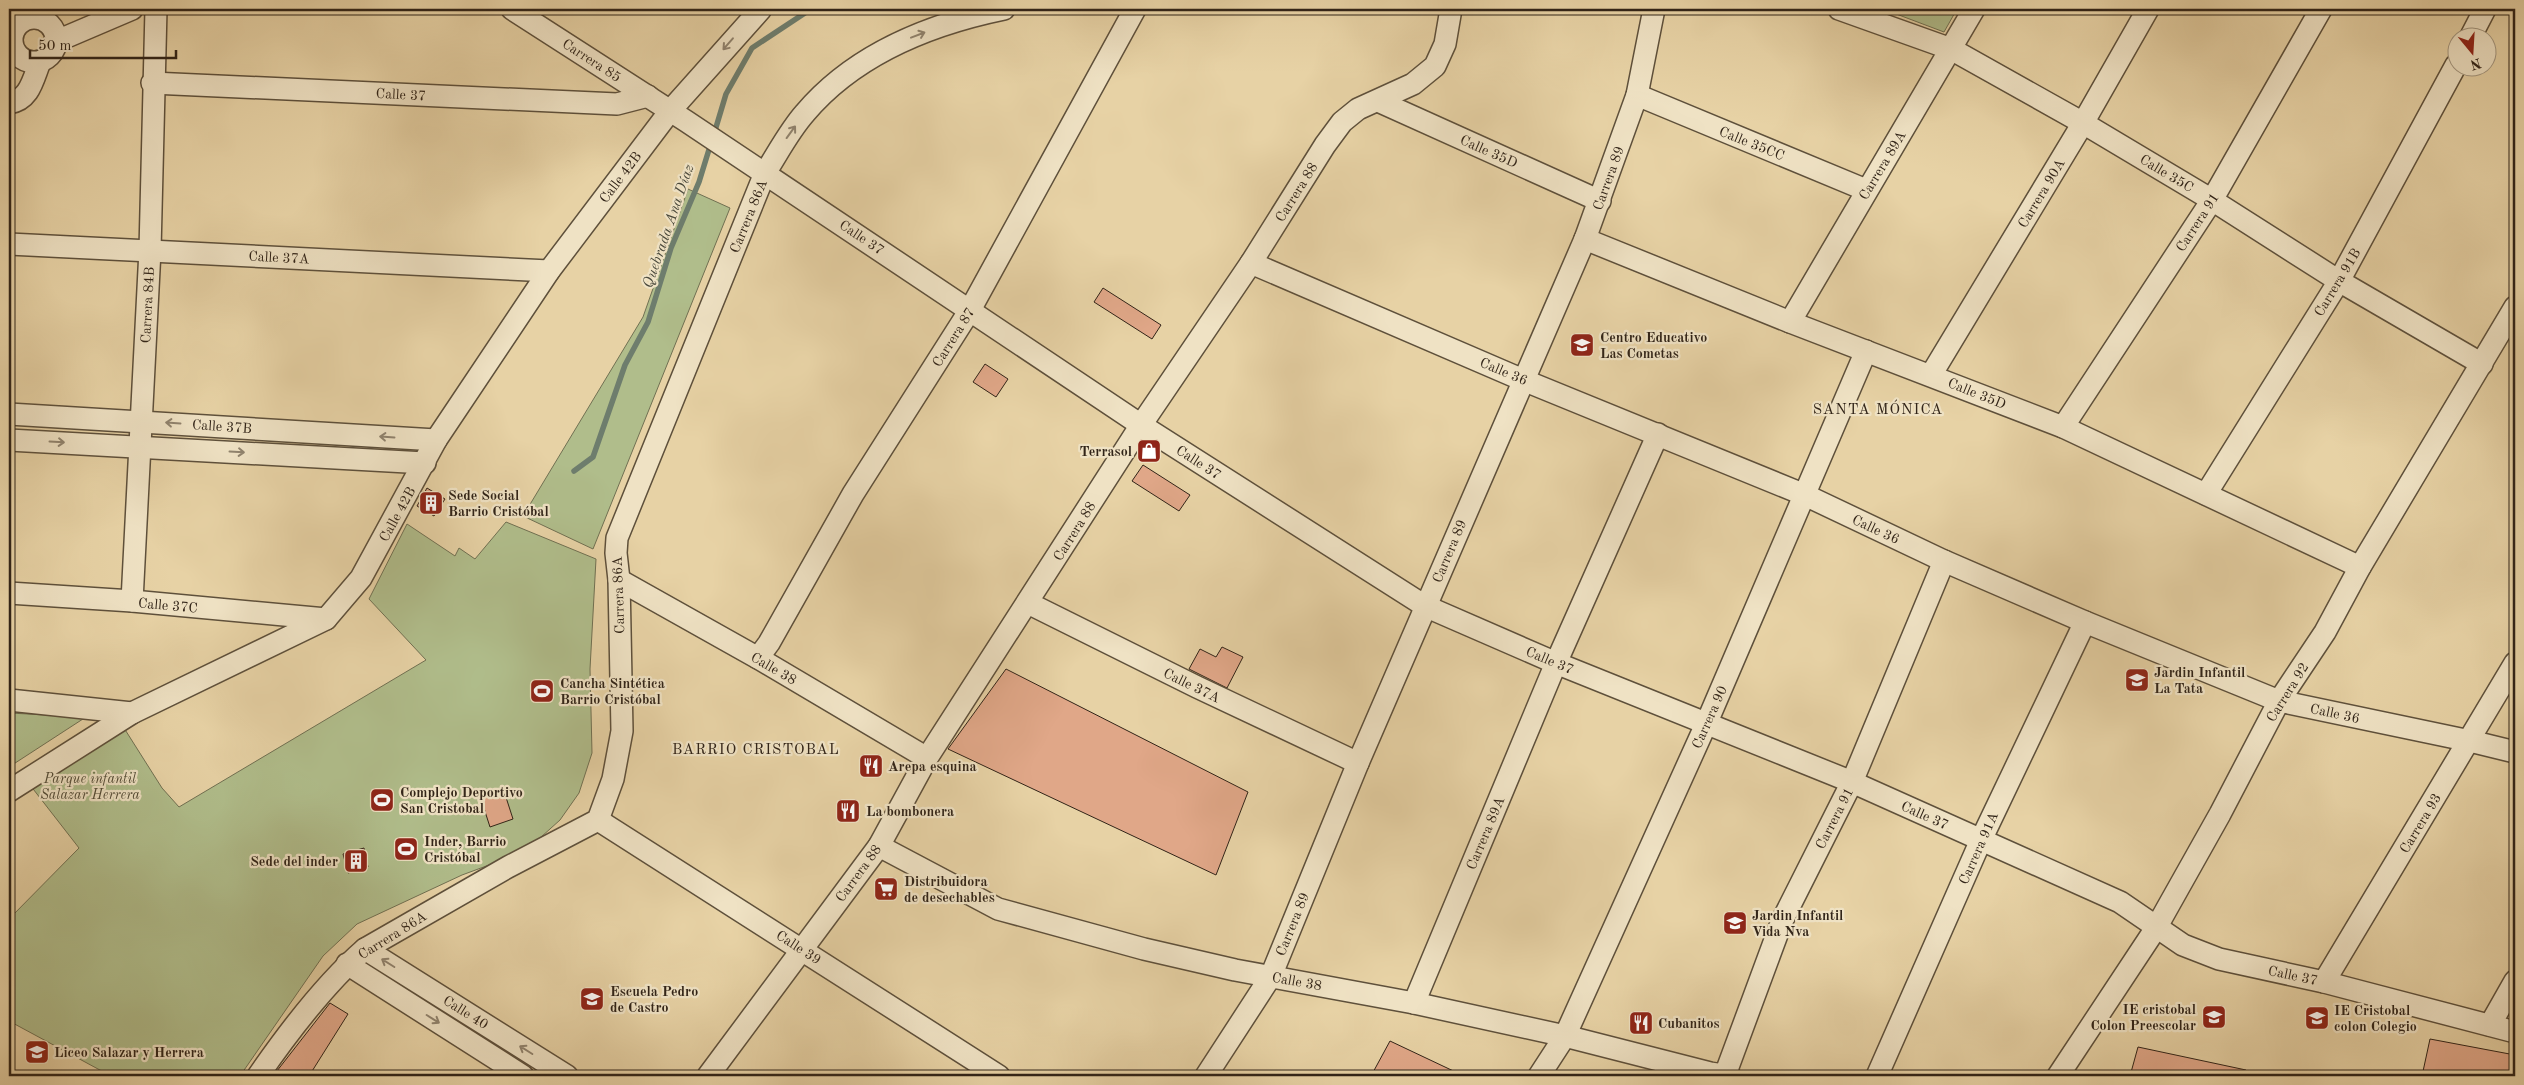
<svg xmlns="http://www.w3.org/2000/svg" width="2524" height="1085" viewBox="0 0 2524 1085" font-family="'Old Standard TT',serif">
	<rect width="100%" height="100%" fill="#e7d2a5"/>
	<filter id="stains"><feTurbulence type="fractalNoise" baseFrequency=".004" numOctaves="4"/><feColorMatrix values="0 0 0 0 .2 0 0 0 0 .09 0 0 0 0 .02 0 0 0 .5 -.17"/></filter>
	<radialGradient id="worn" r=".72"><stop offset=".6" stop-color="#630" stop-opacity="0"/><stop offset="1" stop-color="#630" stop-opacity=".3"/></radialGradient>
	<!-- green -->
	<g fill="#b0bd8b" stroke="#707052">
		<path d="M1883,9H1957L1944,32Z"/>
		<path d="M688,189L730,208L593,549L523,516L643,317Z"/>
		<path d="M506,522L596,559L590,669L592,753L579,793L560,820L531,846L508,858L462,875L357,924L323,956L240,1076H111L9,1021V919L79,848L30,785L124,728L162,788L179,807L426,660L369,599L407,524L455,556L459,548L475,559Z"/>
		<path d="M9,713L86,717L9,767Z"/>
	</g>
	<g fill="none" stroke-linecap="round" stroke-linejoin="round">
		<!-- stream -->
		<g stroke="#6e7d6d" stroke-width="5.5">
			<path d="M714,134L726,94L752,48L811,9"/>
			<path d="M574,471L593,457L625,365L648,322L671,248L699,182L711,143"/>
		</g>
	</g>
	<!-- building -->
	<g fill="#e0a788" stroke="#312418">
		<path d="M1103,288L1161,325L1152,339L1094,302Z"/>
		<path d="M985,364L1008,379L996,397L973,382Z"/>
		<path d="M1143,465L1190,495L1179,511L1132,481Z"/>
		<path d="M427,488L445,499L434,516L417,506Z"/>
		<path d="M1222,647L1243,657L1227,688L1189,669L1200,649L1216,657Z"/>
		<path d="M1006,669L1248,792L1216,875L948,749Z"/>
		<path d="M503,788L513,819L490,827L480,796Z"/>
		<path d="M364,848L368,867L348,873L343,854Z"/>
		<path d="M330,1003L348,1014L309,1076H273Z"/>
		<path d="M2430,1039L2515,1055V1076H2422Z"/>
		<path d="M1390,1041L1464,1076H1371Z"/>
		<path d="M2138,1047L2246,1070L2245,1076H2130Z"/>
	</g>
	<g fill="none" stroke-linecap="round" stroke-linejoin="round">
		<defs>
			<g id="minor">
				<path d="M512,9L686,121L1141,425L1425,606L1556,663L1852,782L2120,902L2183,945L2219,959L2324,982L2515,1032"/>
				<path d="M1839,9L1951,49L2083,123L2212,200L2339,281L2482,364"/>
				<circle cx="34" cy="40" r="22"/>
				<path d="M2470,38L2485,9"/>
				<path d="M57,41L132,9"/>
				<path d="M152,83L617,104L648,96"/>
				<path d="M1637,95L1866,190"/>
				<path d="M1378,101L1600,201"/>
				<path d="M9,103C30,100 33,79 40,62"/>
				<path d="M1585,239L1790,322L2063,427L2360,567"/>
				<path d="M9,244L549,271"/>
				<path d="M1251,263L1523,380L1805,495L1944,561L2085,622L2279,701L2470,741L2515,752"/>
				<path d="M1790,322L1974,9"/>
				<path d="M1931,375L2083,123L2148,9"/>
				<path d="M9,414L436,440"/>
				<path d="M2063,427L2212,200L2321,9"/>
				<path d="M9,440L425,463"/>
				<path d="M2206,494L2339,281L2456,65"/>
				<path d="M619,580L758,658L927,758"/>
				<path d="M9,593L132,601L326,619"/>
				<path d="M132,601L150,250L156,9"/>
				<path d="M1028,603L1197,687L1358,763"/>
				<path d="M758,658L769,643L853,494L970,310L1135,9"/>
				<path d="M9,700L132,713"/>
				<path d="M9,791L132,713L326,619L361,578L436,440L549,271L670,111L761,9"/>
				<path d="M598,820L999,1076"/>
				<path d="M879,846L998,909L1144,949L1235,970L1414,1003L1565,1036L1710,1073L1730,1076"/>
				<path d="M365,949L567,1076"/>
				<path d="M347,964L523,1076"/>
				<path d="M2324,982L2515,663"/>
				<path d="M1414,1003L1556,663L1658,434"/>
				<path d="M2490,1025L2515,981"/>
				<path d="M1725,1075L1782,921L1852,782L1944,561"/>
				<path d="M258,1076C287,1034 327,982 365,949L508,867L598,820L613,779L622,731L619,580L616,553L617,538L765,173C778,153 789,131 805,113C855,54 931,24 1004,9"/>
				<path d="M708,1076L879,846L927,758L1141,425L1251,263L1325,145L1342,122L1358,109L1413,84L1435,66L1445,44L1451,9"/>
				<path d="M1206,1076L1271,976L1358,763L1585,239L1637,95L1654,9"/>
				<path d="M1539,1076L1565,1036L1707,722L1866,351"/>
				<path d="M1877,1076L1981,840L2085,622"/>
				<path d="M2058,1076L2156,928L2220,814L2279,701L2325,632L2360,567L2515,307"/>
			</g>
		</defs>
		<!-- minor casing -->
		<use href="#minor" stroke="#5e503b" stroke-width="24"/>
		<!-- minor -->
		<use href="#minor" stroke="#efe2c4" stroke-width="21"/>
	</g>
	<!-- one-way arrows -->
	<defs><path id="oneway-shaft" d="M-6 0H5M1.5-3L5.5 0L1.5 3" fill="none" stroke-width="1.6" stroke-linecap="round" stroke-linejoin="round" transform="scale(1.25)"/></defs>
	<g stroke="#90836e">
		<use href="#oneway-shaft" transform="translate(918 35) rotate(-21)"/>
		<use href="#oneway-shaft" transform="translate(728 44) rotate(131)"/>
		<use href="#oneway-shaft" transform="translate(791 132) rotate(-54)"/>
		<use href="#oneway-shaft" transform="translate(173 423) rotate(-176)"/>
		<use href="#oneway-shaft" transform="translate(387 437) rotate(-176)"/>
		<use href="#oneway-shaft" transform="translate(57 442) rotate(3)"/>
		<use href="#oneway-shaft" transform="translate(237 452) rotate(3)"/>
		<use href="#oneway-shaft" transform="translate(388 963) rotate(-148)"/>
		<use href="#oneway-shaft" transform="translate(433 1019) rotate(32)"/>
		<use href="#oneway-shaft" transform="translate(526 1050) rotate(-148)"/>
	</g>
	<!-- icons -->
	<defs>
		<symbol id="school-square" viewBox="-11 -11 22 22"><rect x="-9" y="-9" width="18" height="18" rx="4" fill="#8f2418" stroke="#efe2c4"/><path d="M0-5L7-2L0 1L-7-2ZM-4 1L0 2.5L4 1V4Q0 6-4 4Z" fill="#fff"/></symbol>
		<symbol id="shop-square" viewBox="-11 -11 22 22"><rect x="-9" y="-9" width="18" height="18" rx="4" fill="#8f2418" stroke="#efe2c4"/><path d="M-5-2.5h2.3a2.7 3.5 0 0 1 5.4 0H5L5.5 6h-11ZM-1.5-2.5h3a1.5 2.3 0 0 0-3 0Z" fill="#fff"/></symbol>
		<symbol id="building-square" viewBox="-11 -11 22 22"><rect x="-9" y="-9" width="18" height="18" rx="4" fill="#8f2418" stroke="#efe2c4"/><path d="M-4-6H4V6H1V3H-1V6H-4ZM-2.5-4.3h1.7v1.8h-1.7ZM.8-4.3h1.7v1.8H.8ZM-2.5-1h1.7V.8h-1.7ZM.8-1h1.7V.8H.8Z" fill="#fff"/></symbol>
		<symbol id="stadium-square" viewBox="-11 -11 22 22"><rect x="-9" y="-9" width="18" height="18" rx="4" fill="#8f2418" stroke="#efe2c4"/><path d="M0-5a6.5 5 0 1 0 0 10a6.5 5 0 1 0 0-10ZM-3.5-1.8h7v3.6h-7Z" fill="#fff"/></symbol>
		<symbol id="restaurant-square" viewBox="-11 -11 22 22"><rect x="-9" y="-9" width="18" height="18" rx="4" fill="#8f2418" stroke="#efe2c4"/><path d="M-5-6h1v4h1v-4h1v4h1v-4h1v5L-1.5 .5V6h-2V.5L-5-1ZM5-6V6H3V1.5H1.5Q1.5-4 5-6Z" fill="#fff"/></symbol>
		<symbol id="supermarket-square" viewBox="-11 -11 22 22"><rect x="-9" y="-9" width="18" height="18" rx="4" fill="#8f2418" stroke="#efe2c4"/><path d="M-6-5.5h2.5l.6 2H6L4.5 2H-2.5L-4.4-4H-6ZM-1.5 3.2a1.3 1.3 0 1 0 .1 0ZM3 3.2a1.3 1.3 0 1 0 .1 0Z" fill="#fff"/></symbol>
	</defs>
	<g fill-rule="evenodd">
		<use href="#school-square" x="1568" y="331" width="28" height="28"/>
		<use href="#shop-square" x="1135" y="437" width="28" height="28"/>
		<use href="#building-square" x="417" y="489" width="28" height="28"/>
		<use href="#school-square" x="2123" y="666" width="28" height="28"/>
		<use href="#stadium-square" x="528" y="677" width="28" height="28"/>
		<use href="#restaurant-square" x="857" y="752" width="28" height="28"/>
		<use href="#stadium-square" x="368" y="786" width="28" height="28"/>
		<use href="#restaurant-square" x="834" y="797" width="28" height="28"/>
		<use href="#stadium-square" x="392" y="835" width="28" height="28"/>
		<use href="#building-square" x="342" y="847" width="28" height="28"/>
		<use href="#supermarket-square" x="872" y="875" width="28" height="28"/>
		<use href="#school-square" x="1721" y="909" width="28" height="28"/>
		<use href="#school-square" x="578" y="985" width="28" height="28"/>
		<use href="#school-square" x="2200" y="1003" width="28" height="28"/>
		<use href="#school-square" x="2303" y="1004" width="28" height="28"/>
		<use href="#restaurant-square" x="1627" y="1009" width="28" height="28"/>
		<use href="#school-square" x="23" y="1038" width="28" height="28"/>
	</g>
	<g text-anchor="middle" stroke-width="4.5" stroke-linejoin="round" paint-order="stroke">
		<!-- street labels -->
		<g font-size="14" fill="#312418" stroke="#efe2c4">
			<text transform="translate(592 60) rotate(33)" y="5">Carrera 85</text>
			<text transform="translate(401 94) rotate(3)" y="5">Calle 37</text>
			<text transform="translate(1752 143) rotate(22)" y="5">Calle 35CC</text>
			<text transform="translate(1489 151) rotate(24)" y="5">Calle 35D</text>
			<text transform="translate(1882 165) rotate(-59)" y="5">Carrera 89A</text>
			<text transform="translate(2167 173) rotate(31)" y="5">Calle 35C</text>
			<text transform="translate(620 177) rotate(-53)" y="5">Calle 42B</text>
			<text transform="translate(1608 178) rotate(-70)" y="5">Carrera 89</text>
			<text transform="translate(1296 192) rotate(-58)" y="5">Carrera 88</text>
			<text transform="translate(2041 193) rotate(-59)" y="5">Carrera 90A</text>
			<text transform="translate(748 216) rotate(-68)" y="5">Carrera 86A</text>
			<text transform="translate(2197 222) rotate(-57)" y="5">Carrera 91</text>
			<text transform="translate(862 237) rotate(34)" y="5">Calle 37</text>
			<text transform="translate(279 257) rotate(3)" y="5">Calle 37A</text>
			<text transform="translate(2337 282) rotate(-59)" y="5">Carrera 91B</text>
			<text transform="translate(147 305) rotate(-87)" y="5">Carrera 84B</text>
			<text transform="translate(953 337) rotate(-58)" y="5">Carrera 87</text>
			<text transform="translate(1504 371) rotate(23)" y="5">Calle 36</text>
			<text transform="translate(1977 393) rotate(22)" y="5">Calle 35D</text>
			<text transform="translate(222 426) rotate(4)" y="5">Calle 37B</text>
			<text transform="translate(1199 462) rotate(33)" y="5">Calle 37</text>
			<text transform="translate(397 514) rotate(-61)" y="5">Calle 42B</text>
			<text transform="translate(1876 529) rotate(25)" y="5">Calle 36</text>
			<text transform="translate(1074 531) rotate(-58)" y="5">Carrera 88</text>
			<text transform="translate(1449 551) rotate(-67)" y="5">Carrera 89</text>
			<text transform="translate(618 595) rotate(-92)" y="5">Carrera 86A</text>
			<text transform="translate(168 605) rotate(5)" y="5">Calle 37C</text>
			<text transform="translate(1550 660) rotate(23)" y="5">Calle 37</text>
			<text transform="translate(774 668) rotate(30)" y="5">Calle 38</text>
			<text transform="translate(1192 685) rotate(26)" y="5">Calle 37A</text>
			<text transform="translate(2287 692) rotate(-58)" y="5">Carrera 92</text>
			<text transform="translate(2335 713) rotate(12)" y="5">Calle 36</text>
			<text transform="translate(1709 717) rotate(-66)" y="5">Carrera 90</text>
			<text transform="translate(1925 815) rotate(24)" y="5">Calle 37</text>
			<text transform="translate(1834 818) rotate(-63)" y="5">Carrera 91</text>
			<text transform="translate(2420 823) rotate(-59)" y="5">Carrera 93</text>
			<text transform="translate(1485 833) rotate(-67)" y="5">Carrera 89A</text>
			<text transform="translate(1978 848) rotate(-66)" y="5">Carrera 91A</text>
			<text transform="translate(858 873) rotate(-54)" y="5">Carrera 88</text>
			<text transform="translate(1292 924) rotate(-68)" y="5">Carrera 89</text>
			<text transform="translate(392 935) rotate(-32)" y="5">Carrera 86A</text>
			<text transform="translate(799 947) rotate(33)" y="5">Calle 39</text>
			<text transform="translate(2293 975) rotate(12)" y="5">Calle 37</text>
			<text transform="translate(1297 981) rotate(10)" y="5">Calle 38</text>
			<text transform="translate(466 1012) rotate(32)" y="5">Calle 40</text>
		</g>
		<!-- poi labels -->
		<g font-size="14" font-weight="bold" fill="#312418" stroke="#efe2c4" text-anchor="start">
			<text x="1600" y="342">Centro Educativo<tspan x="1600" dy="16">Las Cometas</tspan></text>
			<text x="1132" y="456" text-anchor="end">Terrasol</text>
			<text x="448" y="500">Sede Social<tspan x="448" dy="16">Barrio Cristóbal</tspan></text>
			<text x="2154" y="677">Jardin Infantil<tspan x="2154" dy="16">La Tata</tspan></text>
			<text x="560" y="688">Cancha Sintética<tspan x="560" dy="16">Barrio Cristóbal</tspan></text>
			<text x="888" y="771">Arepa esquina</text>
			<text x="400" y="797">Complejo Deportivo<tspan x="400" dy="16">San Cristobal</tspan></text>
			<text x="866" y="816">La bombonera</text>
			<text x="424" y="846">Inder, Barrio<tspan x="424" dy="16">Cristóbal</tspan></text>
			<text x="338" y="866" text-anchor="end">Sede del inder</text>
			<text x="904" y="886">Distribuidora<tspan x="904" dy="16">de desechables</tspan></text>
			<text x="1752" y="920">Jardin Infantil<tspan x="1752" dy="16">Vida Nva</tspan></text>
			<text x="610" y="996">Escuela Pedro<tspan x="610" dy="16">de Castro</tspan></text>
			<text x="2196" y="1014" text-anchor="end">IE cristobal<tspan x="2196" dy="16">Colon Preescolar</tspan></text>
			<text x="2334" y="1015">IE Cristobal<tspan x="2334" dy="16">colon Colegio</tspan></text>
			<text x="1658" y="1028">Cubanitos</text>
			<text x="54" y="1057">Liceo Salazar y Herrera</text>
		</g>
		<!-- park labels -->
		<g font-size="14" font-style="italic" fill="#514a35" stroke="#efe2c4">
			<text x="90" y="783">Parque infantil<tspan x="90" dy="16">Salazar Herrera</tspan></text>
		</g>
		<!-- water labels -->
		<g font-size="15" font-style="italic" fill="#4a493c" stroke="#efe2c4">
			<text transform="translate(668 226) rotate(-71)" y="5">Quebrada Ana Díaz</text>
		</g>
		<!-- neighbourhood labels -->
		<g font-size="15" letter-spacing="1" fill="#312418" stroke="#efe2c4">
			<text x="1878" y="414">SANTA MÓNICA</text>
			<text x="756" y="754">BARRIO CRISTOBAL</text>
		</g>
	</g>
	<!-- margin -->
	<rect width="2524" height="1085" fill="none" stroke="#e7d2a5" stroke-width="30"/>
	<rect x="10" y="10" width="2504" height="1065" fill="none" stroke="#312418" stroke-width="2.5"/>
	<rect x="15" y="15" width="2494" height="1055" fill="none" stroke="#312418"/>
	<!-- north arrow -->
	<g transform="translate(2472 52) rotate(162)"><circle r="24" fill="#efe2c4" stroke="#a3967f"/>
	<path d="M0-4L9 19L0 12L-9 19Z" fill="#8f2418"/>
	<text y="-8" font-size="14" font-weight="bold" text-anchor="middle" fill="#312418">N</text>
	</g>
	<!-- scale -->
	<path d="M30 50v8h146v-8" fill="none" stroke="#312418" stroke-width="2.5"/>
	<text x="38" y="50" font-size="15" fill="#312418" stroke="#efe2c4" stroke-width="4" paint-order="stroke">50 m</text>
	<rect width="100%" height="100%" filter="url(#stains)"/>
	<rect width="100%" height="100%" fill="url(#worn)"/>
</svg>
